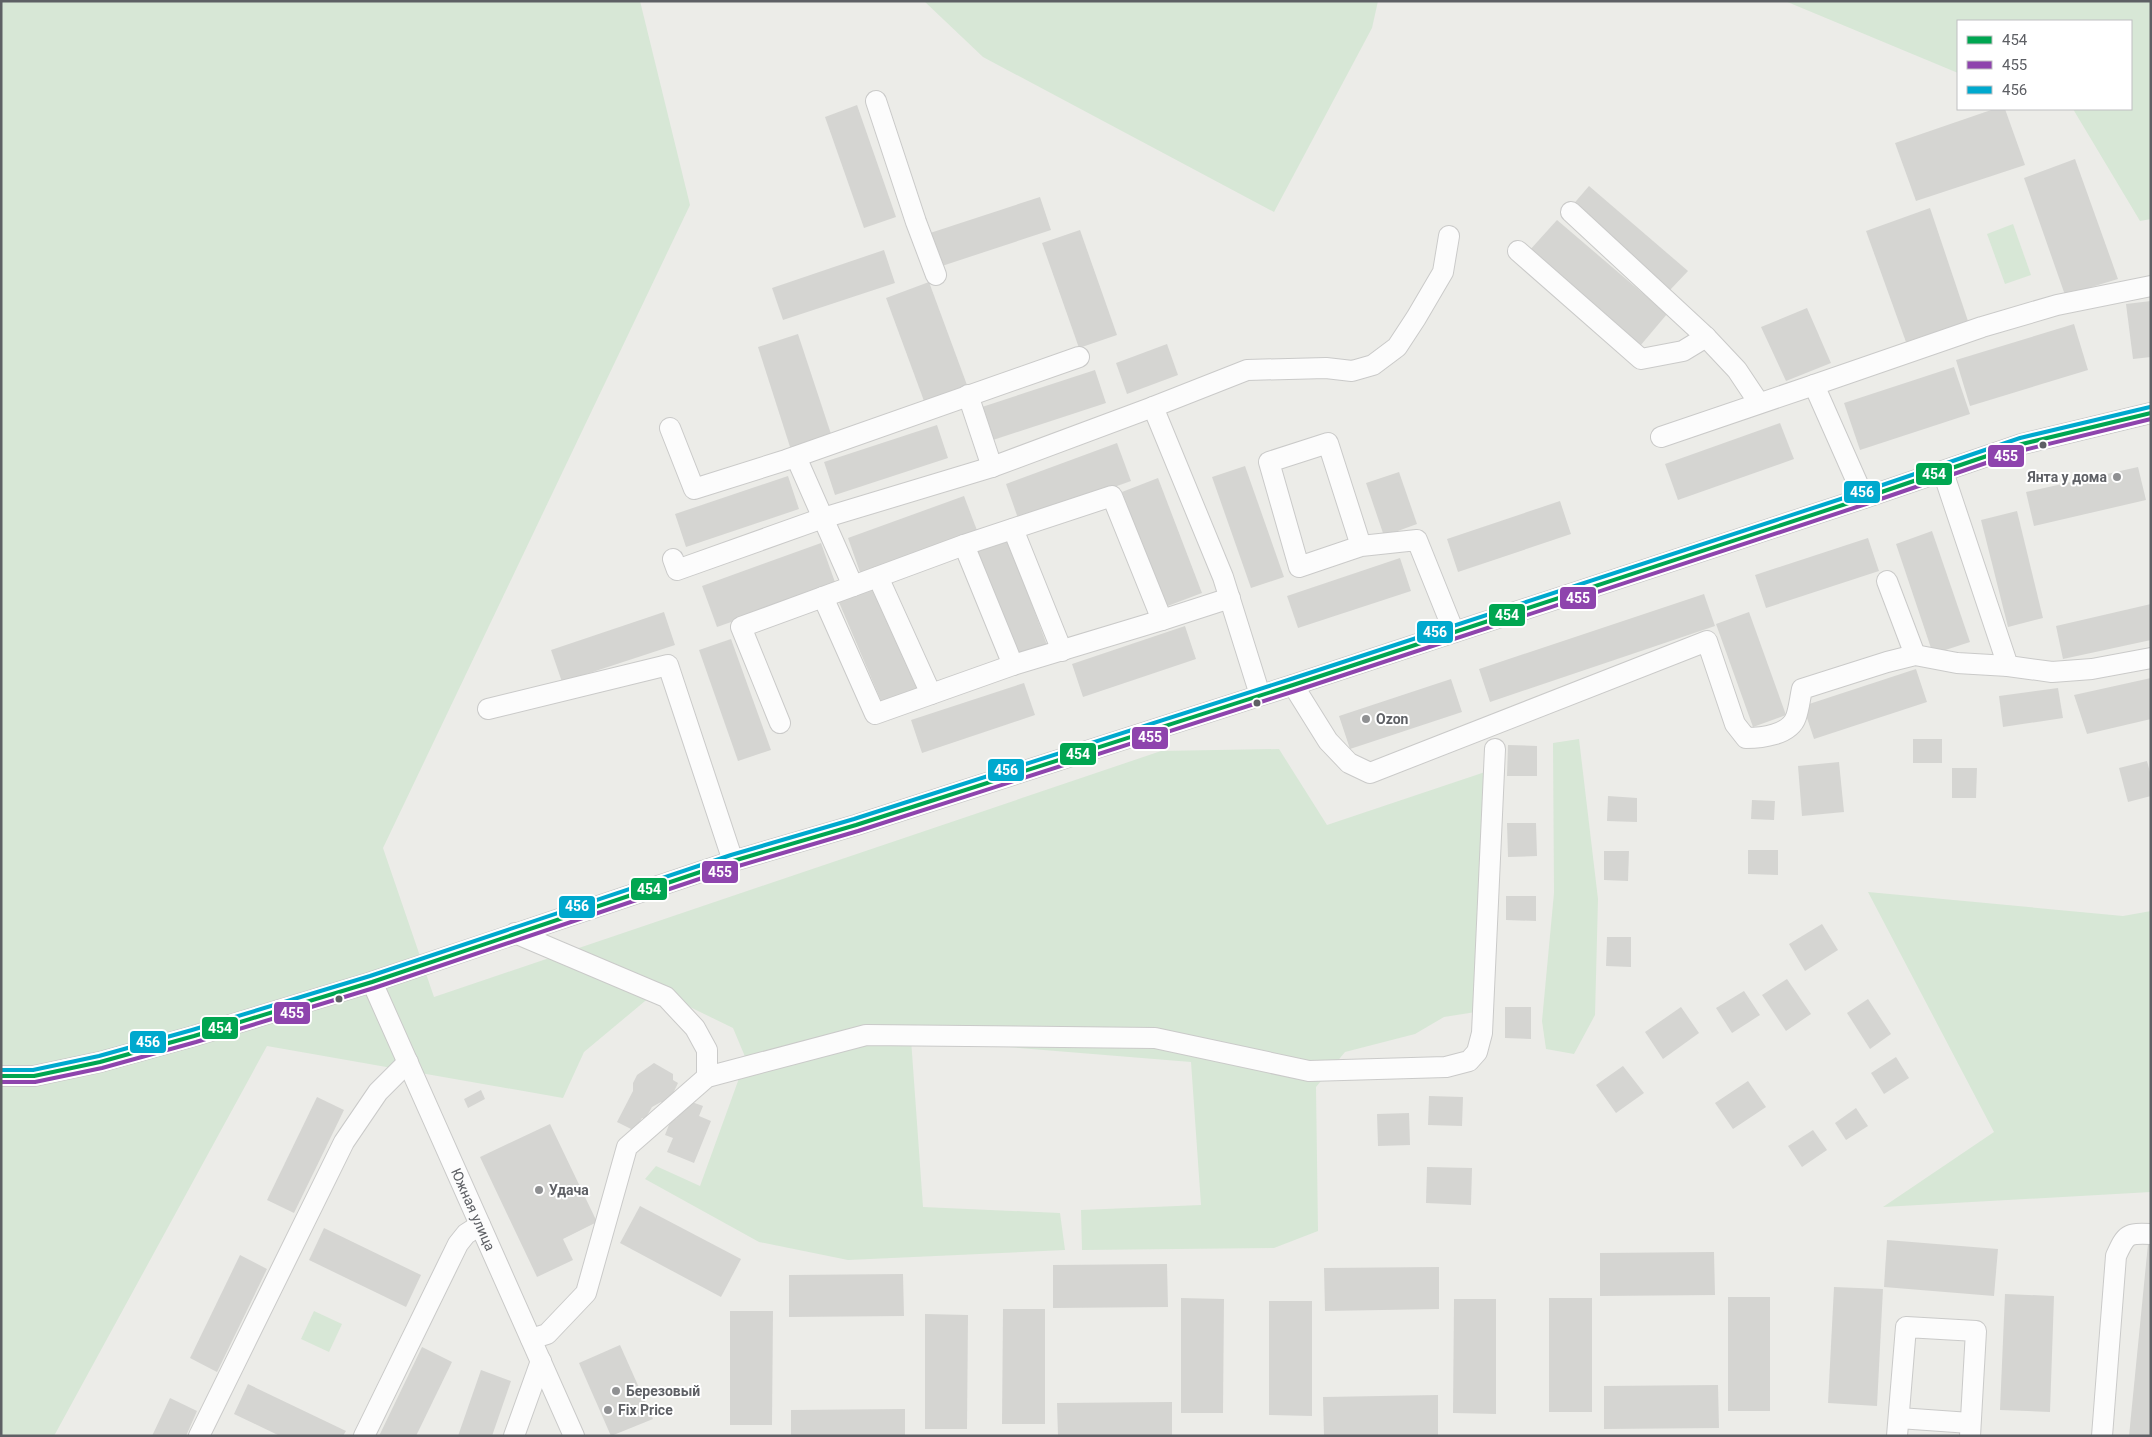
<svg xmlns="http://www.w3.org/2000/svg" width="2152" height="1437" viewBox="0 0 2152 1437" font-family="Roboto,sans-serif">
	<rect width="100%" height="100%" fill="#ecece8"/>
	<!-- green -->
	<g fill="#d7e7d6">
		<path d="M1,1H640L690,205L383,848L434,997L1161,751L1279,749L1327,825L1491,770L1482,1011L1444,1017L1415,1034L1345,1052L1316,1087L1318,1231L1274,1248L1082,1250L1081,1210L1201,1205L1191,1062L911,1039L923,1207L1060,1213L1065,1250L848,1260L759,1242L645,1179L656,1166L700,1186L746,1059L733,1028L657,991L584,1052L563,1098L267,1046L54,1436H1Z"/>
		<path d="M924,1H1378L1372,28L1274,212L983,57Z"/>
		<path d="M1785,1H2151V219L2140,221L2073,109H2131V21H1958V73Z"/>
		<path d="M2013,224L2031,275L2005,284L1987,234Z"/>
		<path d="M1579,739L1598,899L1595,1015L1574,1054L1546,1049L1542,1021L1554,893L1553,743Z"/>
		<path d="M1868,892L2123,916L2151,911V1192L1883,1207L1994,1132Z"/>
		<path d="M314,1311L342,1324L329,1352L301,1339Z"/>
	</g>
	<!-- building -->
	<g fill="#d5d5d2">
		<path d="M857,105L896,217L864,228L825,117Z"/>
		<path d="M1994,109H2005L2025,165L1916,201L1895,143Z"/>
		<path d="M2075,159L2118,279L2065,295L2024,178Z"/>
		<path d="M1589,186L1688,271L1670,290L1571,207Z"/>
		<path d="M1040,197L1051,230L939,267L927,234Z"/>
		<path d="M1930,208L1968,321L1906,342L1866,231Z"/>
		<path d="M1557,220L1667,314L1640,346L1529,251Z"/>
		<path d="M1080,230L1117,335L1079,348L1042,243Z"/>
		<path d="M884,250L895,283L783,320L772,288Z"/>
		<path d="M929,282L967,385L924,401L886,298Z"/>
		<path d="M2151,301V357L2133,359L2126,304Z"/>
		<path d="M1807,308L1831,363L1786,381L1761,327Z"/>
		<path d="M2074,324L2088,370L1970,406L1956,360Z"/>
		<path d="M798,334L832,437L791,450L758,347Z"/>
		<path d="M1167,344L1178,375L1127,394L1116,363Z"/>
		<path d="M1954,367L1970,414L1860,450L1844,403Z"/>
		<path d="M1095,370L1106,403L993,440L982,407Z"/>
		<path d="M1780,423L1794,459L1678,500L1665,464Z"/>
		<path d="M937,425L948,458L835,495L824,462Z"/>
		<path d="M1117,443L1131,481L1019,521L1006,484Z"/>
		<path d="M1245,466L1284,577L1251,588L1212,477Z"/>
		<path d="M2138,467L2146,500L2034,526L2026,492Z"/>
		<path d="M1399,472L1417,524L1384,536L1366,483Z"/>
		<path d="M788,476L799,509L686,547L675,514Z"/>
		<path d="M1158,478L1202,593L1165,607L1122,492Z"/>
		<path d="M964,496L978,533L861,575L848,538Z"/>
		<path d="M1560,501L1571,534L1458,572L1447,539Z"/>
		<path d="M2017,511L2043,618L2008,627L1981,520Z"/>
		<path d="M1932,531L1970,642L1933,654L1896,544Z"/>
		<path d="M1007,537L1047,645L1017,656L976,548Z"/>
		<path d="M1868,538L1879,571L1766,608L1755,575Z"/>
		<path d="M821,543L836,585L717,627L702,586Z"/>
		<path d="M1400,558L1411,591L1298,628L1287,596Z"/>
		<path d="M875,585L918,688L882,703L838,600Z"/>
		<path d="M1704,594L1715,626L1490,702L1479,669Z"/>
		<path d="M2151,604V640L2063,659L2056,626Z"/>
		<path d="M664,612L675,645L562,682L551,650Z"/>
		<path d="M1749,612L1786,715L1753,727L1716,624Z"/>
		<path d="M1185,626L1196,659L1083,697L1072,664Z"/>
		<path d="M731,639L771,750L738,761L699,650Z"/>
		<path d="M1916,669L1927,702L1814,739L1803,706Z"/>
		<path d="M2151,678V719L2087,734L2074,695Z"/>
		<path d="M1451,679L1462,712L1350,749L1339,716Z"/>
		<path d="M1024,683L1035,715L922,753L911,720Z"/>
		<path d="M2058,688L2063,718L2003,727L1999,696Z"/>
		<rect x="1913" y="739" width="29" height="24"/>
		<path d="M1508,745L1537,746V776H1507Z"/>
		<path d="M2147,761L2151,776V796L2128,802L2119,768Z"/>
		<path d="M1839,762L1844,812L1802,816L1798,766Z"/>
		<path d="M1952,768H1977L1976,798H1952Z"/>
		<path d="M1608,796L1637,798V822L1607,821Z"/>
		<path d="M1752,800L1775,801L1774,820L1751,819Z"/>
		<path d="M1507,823H1536L1537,856L1508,857Z"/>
		<path d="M1748,850H1778V875L1748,874Z"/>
		<path d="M1604,851H1629L1628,881L1604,880Z"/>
		<path d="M1506,896H1536V921L1506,920Z"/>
		<path d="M1822,924L1838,950L1805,971L1789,944Z"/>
		<path d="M1607,937H1631V967L1606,966Z"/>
		<path d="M1787,979L1811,1014L1786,1031L1762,995Z"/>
		<path d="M1744,991L1760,1015L1732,1033L1716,1008Z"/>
		<path d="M1868,999L1891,1034L1870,1049L1847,1013Z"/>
		<path d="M1505,1007H1531V1039L1505,1038Z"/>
		<path d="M1681,1007L1699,1033L1663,1059L1645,1032Z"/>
		<path d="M1896,1057L1909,1078L1884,1094L1871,1073Z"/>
		<path d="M654,1063L673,1074V1080L678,1083L667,1106L661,1102L652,1107L645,1119L642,1118L635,1131L617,1122L633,1091V1083L637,1075Z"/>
		<path d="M1623,1066L1644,1093L1616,1113L1596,1085Z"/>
		<path d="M1748,1081L1766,1107L1733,1129L1715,1103Z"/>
		<path d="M481,1090L485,1099L468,1108L464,1099Z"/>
		<path d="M1429,1096L1463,1097L1462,1126L1428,1125Z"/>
		<path d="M317,1097L344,1110L294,1213L267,1200Z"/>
		<path d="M689,1101L703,1106L699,1116L711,1121L694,1163L667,1152L673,1138L665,1135L672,1117L676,1119L682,1106Z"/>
		<path d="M1856,1108L1868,1126L1846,1140L1835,1123Z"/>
		<path d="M1409,1113L1410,1145L1378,1146L1377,1114Z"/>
		<path d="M550,1124L597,1222L563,1239L573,1260L537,1277L480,1157Z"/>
		<path d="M1813,1130L1827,1150L1802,1167L1788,1146Z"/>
		<path d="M1427,1167L1472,1168L1471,1205L1426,1203Z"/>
		<path d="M640,1206L741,1259L721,1297L620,1243Z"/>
		<path d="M324,1228L421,1275L406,1307L309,1260Z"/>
		<path d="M1887,1240L1998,1249L1994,1296L1884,1287Z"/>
		<path d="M2148,1244L2151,1245V1436H2129Z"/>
		<path d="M1714,1252L1715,1295L1600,1296V1253Z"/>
		<path d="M240,1255L267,1269L217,1372L190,1358Z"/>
		<path d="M1167,1264L1168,1307L1053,1308V1265Z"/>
		<path d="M1439,1267V1309L1325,1311L1324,1268Z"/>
		<path d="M903,1274L904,1316L789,1317V1275Z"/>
		<path d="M1834,1287L1883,1289L1877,1406L1828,1403Z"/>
		<path d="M2005,1294L2054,1296L2050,1412L2000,1410Z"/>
		<rect x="1728" y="1297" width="42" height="114"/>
		<path d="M1181,1298L1224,1299L1223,1413H1181Z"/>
		<rect x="1549" y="1298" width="43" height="114"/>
		<path d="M1454,1299H1496V1414L1453,1413Z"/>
		<path d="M1269,1301H1312V1416L1269,1415Z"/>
		<path d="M1003,1309H1045V1424H1002Z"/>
		<path d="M730,1311H773L772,1425H730Z"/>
		<path d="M925,1314L968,1315L967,1429H925Z"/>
		<path d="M620,1345L653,1419L611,1436L579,1363Z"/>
		<path d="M422,1347L452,1362L416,1436H379Z"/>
		<path d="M481,1370L511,1381L492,1436H458Z"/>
		<path d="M248,1384L346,1431L343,1436H280L234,1414Z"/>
		<path d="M1718,1385L1719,1428L1604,1429V1386Z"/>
		<path d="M1438,1395V1436H1324L1323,1397Z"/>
		<path d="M170,1398L197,1411L186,1436H152Z"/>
		<path d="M1172,1402V1436H1058L1057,1403Z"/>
		<path d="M905,1409V1436H791V1410Z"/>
	</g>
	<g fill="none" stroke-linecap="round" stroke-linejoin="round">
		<defs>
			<g id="minor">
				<path d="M876,101L916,222L936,275"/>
				<path d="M1571,212L1706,337L1737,370L1759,403"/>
				<path d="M1518,251L1641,359L1683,351L1706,337"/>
				<path d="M968,395L992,467"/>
				<path d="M670,428L694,489L786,460L1079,357"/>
				<path d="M1661,437L1814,385"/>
				<path d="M1943,472L2008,666L2052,672L2092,669L2151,658"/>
				<path d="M1864,498L1814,385L1982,327L2057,305L2151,286"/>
				<path d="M1013,529L1062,651"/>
				<path d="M964,545L1013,665"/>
				<path d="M1361,546L1299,567L1269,462L1328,443L1361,546L1417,540L1454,632"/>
				<path d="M673,559L677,570L823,518L992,467L1153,407"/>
				<path d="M878,577L931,694"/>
				<path d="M1887,581L1915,655"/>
				<path d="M823,597L875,714L1013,665L1162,620L1112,496L964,545L853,586"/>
				<path d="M1162,620L1230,598"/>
				<path d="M1293,685L1328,741L1349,763L1370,773L1707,641L1735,724L1746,738C1761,738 1790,735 1796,717C1799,709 1800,698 1802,689L1887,662L1915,655L1957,663L2008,666"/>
				<path d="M1260,695L1223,577L1153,407L1247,370L1326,368L1352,371L1373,365L1397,347L1416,318L1443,272L1449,236"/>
				<path d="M488,709L668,665L733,861"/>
				<path d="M780,723L741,627L853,586L796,457"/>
				<path d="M515,933L666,997L695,1028L707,1050V1077"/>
				<path id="s1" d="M372,982L574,1436"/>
				<path d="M1,1076H34L100,1062L194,1036L372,982L733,861L856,825L1293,685L1864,498L2022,444L2151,413"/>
				<path d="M531,1339L547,1334L586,1293L627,1147L707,1077L866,1035L1155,1038L1309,1071L1446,1067L1469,1061L1477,1052L1482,1033L1495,749"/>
				<path d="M1899,1418L1970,1423"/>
				<path d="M199,1436L344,1142L378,1092L408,1062"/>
				<path d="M364,1436L458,1244L466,1234L480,1225"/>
				<path d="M514,1436L541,1361"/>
				<path d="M1897,1436L1906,1327L1976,1331L1970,1436"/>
				<path d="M2102,1436L2116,1256C2126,1234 2127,1233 2151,1234"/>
			</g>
		</defs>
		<!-- minor casing -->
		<use href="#minor" stroke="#cacac9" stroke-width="22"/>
		<!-- minor -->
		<use href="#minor" stroke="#fcfcfc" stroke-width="20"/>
		<defs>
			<path id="bus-1" d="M1,1076H34L100,1062L194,1036L372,982L733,861L856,825L1293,685L1864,498L2022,444L2151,413"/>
			<path id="bus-2" d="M1,1082H35L102,1068L196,1042L374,988L735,867L858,831L1295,691L1866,504L2024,450L2151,419"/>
			<path id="bus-3" d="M1,1070H33L99,1056L192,1030L370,976L731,855L854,819L1291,679L1862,492L2020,438L2150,407"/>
		</defs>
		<!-- bus-1 casing -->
		<use href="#bus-1" stroke="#fff" stroke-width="8"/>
		<!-- bus-2 casing -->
		<use href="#bus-2" stroke="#fff" stroke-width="8"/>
		<!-- bus-3 casing -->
		<use href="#bus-3" stroke="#fff" stroke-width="8"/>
		<!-- bus-1 -->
		<use href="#bus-1" stroke="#00a651" stroke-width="4"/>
		<!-- bus-2 -->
		<use href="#bus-2" stroke="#8e44ad" stroke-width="4"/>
		<!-- bus-3 -->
		<use href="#bus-3" stroke="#00a9ce" stroke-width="4"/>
	</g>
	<!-- markers -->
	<g fill="#5e6065" stroke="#fff" stroke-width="2">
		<circle cx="2043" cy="445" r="4.5"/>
		<circle cx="1257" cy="703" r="4.5"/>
		<circle cx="339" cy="999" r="4.5"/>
	</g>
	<g fill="#909193" stroke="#fff" stroke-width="2">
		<circle cx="2117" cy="477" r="5"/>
		<circle cx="1366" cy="719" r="5"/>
		<circle cx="539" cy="1190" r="5"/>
		<circle cx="616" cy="1391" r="5"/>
		<circle cx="608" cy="1410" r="5"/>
	</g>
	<g text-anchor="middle" stroke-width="4" stroke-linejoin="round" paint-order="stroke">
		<!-- poi labels -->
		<g font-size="14" font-weight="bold" fill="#5e6065" stroke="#fff" text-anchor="start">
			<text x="2107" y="482" text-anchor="end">Янта у дома</text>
			<text x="1376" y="724">Ozon</text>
			<text x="549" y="1195">Удача</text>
			<text x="626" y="1396">Березовый</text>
			<text x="618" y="1415">Fix Price</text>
		</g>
		<!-- street labels -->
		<g font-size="14" fill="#5e6065" stroke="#fff">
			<text dy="5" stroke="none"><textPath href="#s1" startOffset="249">Южная улица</textPath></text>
		</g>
	</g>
	<g stroke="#fff" stroke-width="2">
		<rect x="1987" y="444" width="38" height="24" rx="5" fill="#8e44ad"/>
		<rect x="1915" y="462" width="38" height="24" rx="5" fill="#00a651"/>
		<rect x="1843" y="480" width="38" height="24" rx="5" fill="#00a9ce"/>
		<rect x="1559" y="586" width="38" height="24" rx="5" fill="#8e44ad"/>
		<rect x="1488" y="603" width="38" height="24" rx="5" fill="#00a651"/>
		<rect x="1416" y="620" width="38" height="24" rx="5" fill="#00a9ce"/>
		<rect x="1131" y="726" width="38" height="24" rx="5" fill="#8e44ad"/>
		<rect x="1059" y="742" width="38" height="24" rx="5" fill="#00a651"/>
		<rect x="987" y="758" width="38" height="24" rx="5" fill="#00a9ce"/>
		<rect x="701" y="860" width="38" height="24" rx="5" fill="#8e44ad"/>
		<rect x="630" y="877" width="38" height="24" rx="5" fill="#00a651"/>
		<rect x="558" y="895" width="38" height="24" rx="5" fill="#00a9ce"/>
		<rect x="273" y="1001" width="38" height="24" rx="5" fill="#8e44ad"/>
		<rect x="201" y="1016" width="38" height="24" rx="5" fill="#00a651"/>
		<rect x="129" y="1030" width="38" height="24" rx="5" fill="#00a9ce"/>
	</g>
	<g font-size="14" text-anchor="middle" font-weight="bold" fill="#fff">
		<text x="2006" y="461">455</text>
		<text x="1934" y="479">454</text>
		<text x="1862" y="497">456</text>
		<text x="1578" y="603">455</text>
		<text x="1507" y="620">454</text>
		<text x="1435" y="637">456</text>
		<text x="1150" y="742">455</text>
		<text x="1078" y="759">454</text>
		<text x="1006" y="775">456</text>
		<text x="720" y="877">455</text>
		<text x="649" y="894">454</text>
		<text x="577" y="911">456</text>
		<text x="292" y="1018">455</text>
		<text x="220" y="1033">454</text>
		<text x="148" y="1047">456</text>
	</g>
	<!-- border -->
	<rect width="2152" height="1437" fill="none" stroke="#5e6065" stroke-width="5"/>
	<!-- legend -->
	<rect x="1957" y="20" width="175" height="90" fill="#ffffff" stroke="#bfbfc1"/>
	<rect x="1967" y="36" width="25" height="8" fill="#00a651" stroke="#bfbfc1"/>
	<text x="2002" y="45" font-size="15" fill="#5e6065">454</text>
	<rect x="1967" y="61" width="25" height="8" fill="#8e44ad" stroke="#bfbfc1"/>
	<text x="2002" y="70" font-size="15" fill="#5e6065">455</text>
	<rect x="1967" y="86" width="25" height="8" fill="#00a9ce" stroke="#bfbfc1"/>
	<text x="2002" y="95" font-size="15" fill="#5e6065">456</text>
</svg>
